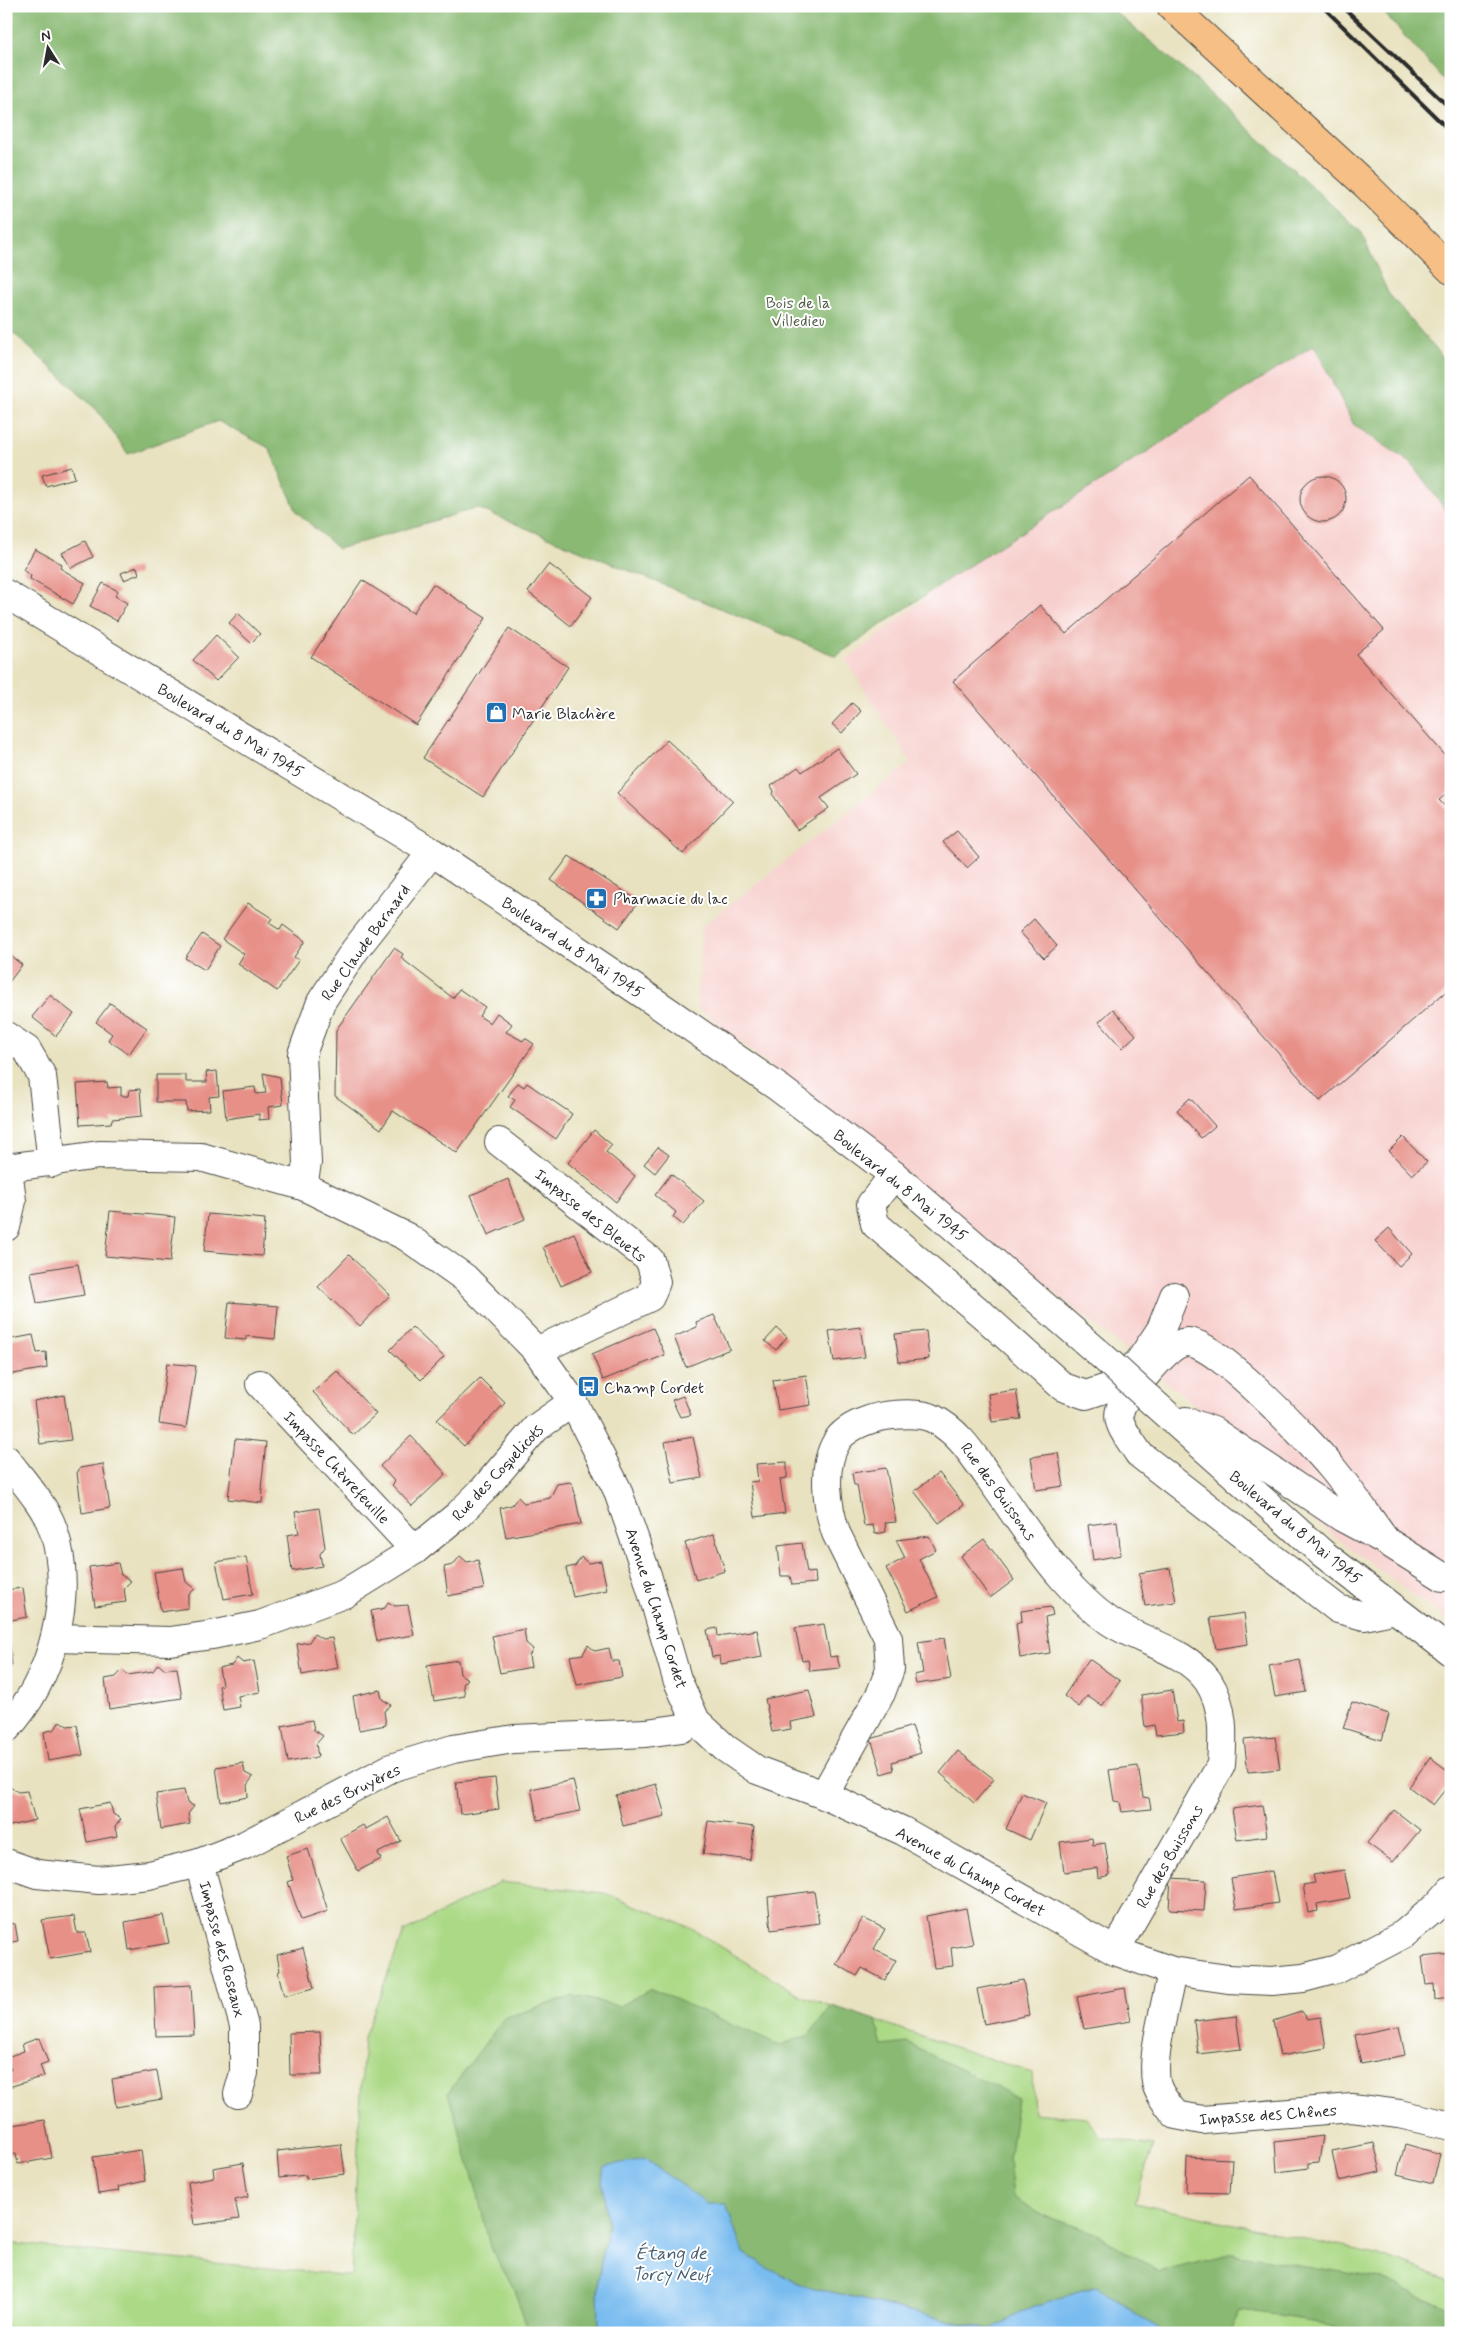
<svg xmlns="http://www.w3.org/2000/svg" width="1457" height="2339" viewBox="0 0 1457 2339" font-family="Mynerve,sans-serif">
	<rect width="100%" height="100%" fill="#fff"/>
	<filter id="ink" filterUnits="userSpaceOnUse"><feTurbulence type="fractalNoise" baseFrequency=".02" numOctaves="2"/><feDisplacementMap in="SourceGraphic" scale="10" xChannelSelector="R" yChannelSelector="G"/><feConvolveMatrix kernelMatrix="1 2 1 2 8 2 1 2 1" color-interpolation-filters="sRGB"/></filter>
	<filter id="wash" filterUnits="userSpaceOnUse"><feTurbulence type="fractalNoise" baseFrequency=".0096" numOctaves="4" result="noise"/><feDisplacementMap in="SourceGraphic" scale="20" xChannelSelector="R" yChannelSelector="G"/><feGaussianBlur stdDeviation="1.12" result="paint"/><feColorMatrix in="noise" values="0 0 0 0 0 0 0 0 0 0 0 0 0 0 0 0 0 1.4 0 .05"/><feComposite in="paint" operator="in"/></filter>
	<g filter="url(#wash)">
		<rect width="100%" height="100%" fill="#e8e2c0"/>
		<!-- built -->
		<path fill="#f7d0ce" d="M1315,345L1354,425L1411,462L1451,517V1623L1301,1511L1244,1444L697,1007L702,927L911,762L846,661L953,576Z"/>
		<!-- green -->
		<path fill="#acd986" stroke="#6c8258" d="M500,1882L604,1893L687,1926L802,1996L1032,2073L1034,2113L1086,2118L1101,2137L1153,2146L1134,2203L1377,2254L1451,2281V2333H1163L1098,2286L1031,2307L990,2330L707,2205L645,2159L602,2181L608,2226L598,2280L599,2333H6V2243L351,2276L364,2037L404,1932Z"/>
		<!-- forest -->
		<g fill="#89b973" stroke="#5a724f">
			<path d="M6,6H1108L1195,79L1361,232L1388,293L1451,367V517L1411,463L1354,425L1314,345L953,576L836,656L477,508L338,549L297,512L269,448L218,421L128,454L97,410L6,326Z"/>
			<path d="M1378,6H1451V88Z"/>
			<path d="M651,1989L780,2045L809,2035L832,2006L876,2020L882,2046L907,2043L1018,2098L1009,2160L1013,2197L1042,2215L1095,2233L1160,2272L1233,2254L1382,2279L1451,2310V2331L1447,2333H1355L1313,2321L1241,2311L1230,2333H1163L1098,2286L1031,2307L990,2330L798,2284L743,2253L726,2204L707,2205L645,2159L602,2181L608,2226L598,2280L599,2333H529L513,2287L490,2247L477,2191L448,2093L504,2018L574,1996L619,2006Z"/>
		</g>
		<!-- water -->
		<path fill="#79bcef" stroke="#52748d" d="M645,2159L707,2204H726L743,2253L798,2284L989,2330L1031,2307L1098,2286L1163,2333H599L598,2280L608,2226L602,2181L604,2166Z"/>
		<g id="blocks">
			<!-- building -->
			<g fill="#e79088">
				<path d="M72,467L75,478L46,486L42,475Z"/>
				<path d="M1249,475L1384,630L1356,654L1451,762V790L1439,800L1451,813V987L1320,1101L953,681L1040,605L1066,634Z"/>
				<circle cx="1323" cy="499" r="23"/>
				<path d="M85,541L93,557L71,568L62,553Z"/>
				<path d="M35,549L62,564L60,568L85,583L73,604L30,579L31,576L23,570Z"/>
				<path d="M549,564L592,597L571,626L528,592Z"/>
				<path d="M137,567L139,574L124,580L121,573Z"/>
				<path d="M362,580L413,613L433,584L486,618L416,725L311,657Z"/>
				<path d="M103,583L118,591L115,596L127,603L117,621L90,606Z"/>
				<path d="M238,613L260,634L251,643L229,623Z"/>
				<path d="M509,628L568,667L483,797L423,758Z"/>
				<path d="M216,635L239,657L216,681L193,660Z"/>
				<path d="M852,703L861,711L842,733L832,724Z"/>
				<path d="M667,740L733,801L683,854L617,793Z"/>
				<path d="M837,748L856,774L821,798L829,808L797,830L773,795L774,791L771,786L798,767L802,772Z"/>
				<path d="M957,831L979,857L967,868L943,842Z"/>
				<path d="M569,856L639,901L619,928L551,880Z"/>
				<path d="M248,903L272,918L269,923L280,930L283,925L305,941L294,957L299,960L277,991L238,964L244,954L222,939Z"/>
				<path d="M1034,919L1057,946L1044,958L1020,932Z"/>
				<path d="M202,934L220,946L205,970L185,958Z"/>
				<path d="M394,948L403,954L401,958L453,998L459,989L485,1007L479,1016L490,1023L497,1013L512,1024L506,1032L523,1041L525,1038L534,1044L457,1153L393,1111L381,1129L335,1096L336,1030Z"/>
				<path d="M6,952L22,965L6,986Z"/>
				<path d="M50,995L74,1014L56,1036L32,1017Z"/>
				<path d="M110,1003L147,1028L129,1054L108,1040L112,1034L96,1022Z"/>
				<path d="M1113,1009L1136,1035L1122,1048L1099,1022Z"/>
				<path d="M217,1071L219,1096L209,1097L210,1110L187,1111L186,1102H156V1075H186V1082H207L206,1072Z"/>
				<path d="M263,1073L280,1077L283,1105L268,1107L269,1119L259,1120V1114L226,1119L223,1091L255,1087L256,1094L266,1093Z"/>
				<path d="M107,1082L108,1088L121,1087V1096H128L129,1090L140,1089L142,1116L112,1119L111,1123L80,1125L77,1084Z"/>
				<path d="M518,1083L524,1087L527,1083L572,1114L556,1139L510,1107L515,1100L508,1096Z"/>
				<path d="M1190,1098L1215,1126L1201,1138L1177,1110Z"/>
				<path d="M594,1130L612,1145L606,1152L635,1176L616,1202L568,1163Z"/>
				<path d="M1403,1137L1427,1162L1412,1175L1389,1151Z"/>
				<path d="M658,1147L669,1155L655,1173L644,1164Z"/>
				<path d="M671,1174L704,1201L683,1225L673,1217L676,1212L655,1195Z"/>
				<path d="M508,1179L525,1219L488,1235L471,1195Z"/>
				<path d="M110,1211L175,1217L170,1262L105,1256Z"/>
				<path d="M208,1214L265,1219L262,1256L204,1251Z"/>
				<path d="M1389,1228L1412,1254L1399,1266L1375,1241Z"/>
				<path d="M574,1233L592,1272L561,1286L543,1247Z"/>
				<path d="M349,1255L390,1295L360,1326L318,1287Z"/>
				<path d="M78,1264L84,1295L37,1303L31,1272Z"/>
				<path d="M229,1302L278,1306L275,1339L246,1336V1340L225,1338Z"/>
				<path d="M714,1315L730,1349L686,1367L674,1337L697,1327L696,1322Z"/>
				<path d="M412,1327L444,1357L421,1380L390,1350Z"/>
				<path d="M860,1327L865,1357L834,1361L829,1331Z"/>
				<path d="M653,1328L665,1355L603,1380L592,1354Z"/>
				<path d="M777,1328L787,1337L776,1350L765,1341Z"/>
				<path d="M926,1331L929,1359L899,1362L895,1334Z"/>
				<path d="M33,1335L37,1353L46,1352L47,1368L8,1375L6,1340Z"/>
				<path d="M167,1363L196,1366L186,1428L159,1424Z"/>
				<path d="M337,1371L376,1414L353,1435L313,1392Z"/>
				<path d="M806,1375L811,1405L778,1410L773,1380Z"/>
				<path d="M480,1378L505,1403L464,1446L437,1420Z"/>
				<path d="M1016,1390L1021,1419L992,1422L988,1394Z"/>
				<path d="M64,1395L71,1440L40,1444L34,1401Z"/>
				<path d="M683,1396L691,1415L680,1417L672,1400Z"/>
				<path d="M411,1436L446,1474L412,1506L392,1485L395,1482L380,1466Z"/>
				<path d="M693,1437L702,1478L673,1483L665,1442Z"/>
				<path d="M235,1439L266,1442L261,1489H263L262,1503L228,1499Z"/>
				<path d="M1058,1453L1064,1486L1036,1490L1031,1457Z"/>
				<path d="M787,1462V1478L780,1479L785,1513L755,1517L750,1482L758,1481L756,1464Z"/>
				<path d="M103,1464L110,1508L82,1513L77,1473L80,1468Z"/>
				<path d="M886,1468L896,1522L885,1523L886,1532L875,1534L873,1525L864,1526L857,1485H854L852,1473Z"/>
				<path d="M939,1473L964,1505L939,1523L914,1491Z"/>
				<path d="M570,1482L573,1485L581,1524L506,1537L500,1508L512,1505L518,1497L524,1503L550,1498L557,1484Z"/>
				<path d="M319,1508L325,1547L320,1554L322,1566L292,1571L287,1535L299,1533L295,1512Z"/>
				<path d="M1117,1521L1121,1555L1093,1560L1088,1525Z"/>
				<path d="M714,1534L725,1571L696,1580L685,1543Z"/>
				<path d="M929,1536L936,1550L919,1559L938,1597L908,1611L886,1568L905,1558L896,1540Z"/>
				<path d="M984,1539L1014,1580L990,1598L961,1556Z"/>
				<path d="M802,1543L807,1573L815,1572L816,1583L792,1585L790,1576H781L778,1546Z"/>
				<path d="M460,1556L467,1562L478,1560L484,1589L448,1596L444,1567L453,1565Z"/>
				<path d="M246,1557L253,1594L224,1599L216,1562Z"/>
				<path d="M581,1557L588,1563L601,1561L607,1590L573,1597L566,1568L575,1566Z"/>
				<path d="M118,1563L121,1575L131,1581L124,1588L126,1602L95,1606L89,1567Z"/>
				<path d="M183,1568L186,1582L195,1589L188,1595V1608L161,1612L154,1572Z"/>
				<path d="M1170,1568L1176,1602L1145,1606L1139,1573Z"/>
				<path d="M23,1588L27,1617L6,1621V1590Z"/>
				<path d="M388,1602L395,1606L408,1605L414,1635L377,1641L371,1611L385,1608Z"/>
				<path d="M1051,1607L1053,1615L1045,1617L1050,1653L1020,1658L1016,1623L1022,1621L1021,1611Z"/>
				<path d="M1244,1613L1248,1644L1216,1649L1210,1618Z"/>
				<path d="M824,1624L830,1657L837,1656L840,1668L810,1671L808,1660L802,1661L795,1628Z"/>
				<path d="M717,1628L718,1636L757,1630L762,1657L721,1664L720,1656L712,1657L707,1630Z"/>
				<path d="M524,1629L526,1643L533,1649L529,1656L531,1667L500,1673L492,1636Z"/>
				<path d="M314,1634L322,1639L332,1638L338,1668L302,1675L297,1644L309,1642Z"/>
				<path d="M6,1636H9L12,1666H6Z"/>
				<path d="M944,1638L951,1679L916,1684L914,1675L923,1673L918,1642Z"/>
				<path d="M588,1645L595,1651L609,1648L612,1661H619L622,1677L577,1685L570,1656L583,1654Z"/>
				<path d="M237,1658L243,1663L254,1661L260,1692L238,1696L240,1707L223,1710L219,1686L222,1685L219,1668L232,1665Z"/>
				<path d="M1089,1659L1120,1681L1102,1706L1087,1696L1079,1707L1064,1696Z"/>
				<path d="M458,1660L460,1674L468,1679L463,1684L465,1696L434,1701L427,1665Z"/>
				<path d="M1300,1660L1306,1692L1275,1697L1269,1666Z"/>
				<path d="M158,1664L164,1669L177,1668L182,1698L109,1709L105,1679L116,1677L122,1670L128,1675L153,1671Z"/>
				<path d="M380,1690L382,1699L391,1705L384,1711L386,1725L359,1730L353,1696Z"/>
				<path d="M809,1690L816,1717L790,1722L791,1729L772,1732L765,1699Z"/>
				<path d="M1172,1690L1177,1722L1183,1721L1184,1732L1156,1735L1154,1725L1145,1727L1141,1695Z"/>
				<path d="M1352,1702L1389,1714L1382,1740L1343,1728Z"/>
				<path d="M312,1720L314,1730L323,1736L316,1744L318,1757L288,1762L282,1726Z"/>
				<path d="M60,1721L67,1726L77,1725L83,1755L48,1761L44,1732L55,1729Z"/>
				<path d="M912,1726L921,1753L892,1762L894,1770L882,1774L871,1739Z"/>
				<path d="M1275,1737L1280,1769L1248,1772L1244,1740Z"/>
				<path d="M958,1751L994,1779L974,1803L940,1773Z"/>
				<path d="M1430,1757L1451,1773V1782L1433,1805L1409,1787Z"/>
				<path d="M243,1763L245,1773L253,1777L247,1785L248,1797L221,1802L216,1767Z"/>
				<path d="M1138,1766L1143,1797L1149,1798L1151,1809L1122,1812L1120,1802L1114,1801L1109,1770Z"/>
				<path d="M495,1778L499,1809L460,1814L456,1782Z"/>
				<path d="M573,1780L580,1811L538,1820L531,1789Z"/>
				<path d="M656,1784L665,1816L623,1826L616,1795Z"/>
				<path d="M10,1787L18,1792L27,1791L35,1820L6,1827V1792Z"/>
				<path d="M184,1790L187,1803L194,1806L188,1814L190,1824L161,1829L156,1794Z"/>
				<path d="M1022,1793L1046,1803L1030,1840L1006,1829Z"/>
				<path d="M110,1803L113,1814L121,1819L115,1827L117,1836L87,1842L80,1809Z"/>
				<path d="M1262,1805L1267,1836L1237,1840L1232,1809Z"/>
				<path d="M1394,1810L1420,1830L1393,1862L1367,1843Z"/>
				<path d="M388,1817L401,1841L378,1853L381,1859L358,1871L340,1838L363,1825L366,1829Z"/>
				<path d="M708,1821L754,1827L750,1860L703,1854Z"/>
				<path d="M1092,1838L1093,1845L1105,1843L1110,1875L1098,1878L1097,1868L1064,1872L1060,1842Z"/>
				<path d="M308,1849L328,1911L301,1920L288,1882L293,1880L286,1856Z"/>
				<path d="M1344,1870L1350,1898L1317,1904L1318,1911L1308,1913L1303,1885L1315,1883L1313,1875Z"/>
				<path d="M1272,1871L1278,1903L1236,1909L1231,1878Z"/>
				<path d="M1171,1878L1206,1880L1204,1911L1169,1909Z"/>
				<path d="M814,1891L819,1923L771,1930L768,1897Z"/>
				<path d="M966,1908L973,1944L951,1948L953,1966L934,1968L926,1916Z"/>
				<path d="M163,1915L169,1943L129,1950L125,1922Z"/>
				<path d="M74,1916L77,1933H86L90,1952L50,1959L42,1920Z"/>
				<path d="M863,1918L885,1929L874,1949L896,1960L885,1980L862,1968L857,1976L836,1964Z"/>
				<path d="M7,1919L8,1923L15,1924L18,1941L6,1943Z"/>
				<path d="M303,1948L314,1988L284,1996L278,1972L280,1971L277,1955Z"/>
				<path d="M1451,1954L1449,1998L1435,2000L1434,1984L1426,1985L1422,1957Z"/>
				<path d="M1023,1980L1029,2015L984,2024L977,1989Z"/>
				<path d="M191,1985L194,2035L156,2036L154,1987Z"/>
				<path d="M1125,1988L1131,2021L1084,2029L1077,1997Z"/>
				<path d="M1301,2012L1305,2015L1306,2019L1321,2017L1326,2048L1280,2056L1273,2021Z"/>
				<path d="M1236,2016L1241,2049L1198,2054L1194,2021Z"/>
				<path d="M1399,2026L1405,2055L1361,2064L1355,2035Z"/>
				<path d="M320,2032L322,2075H290L289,2033Z"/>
				<path d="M39,2038L48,2062L40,2065L44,2076L9,2087L6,2072L11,2070L7,2057L24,2051L22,2044Z"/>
				<path d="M157,2071L162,2099L116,2107L112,2079Z"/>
				<path d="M45,2120L52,2158L18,2164L16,2154H6V2126Z"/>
				<path d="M1323,2136L1319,2162L1309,2163V2168L1277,2172L1275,2142Z"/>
				<path d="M1374,2143L1381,2172L1338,2181L1332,2151Z"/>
				<path d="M341,2144L345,2174L306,2179V2175L279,2178L277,2151Z"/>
				<path d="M1405,2144L1440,2154L1433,2184L1397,2175Z"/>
				<path d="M141,2150L145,2181L118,2187L119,2191L98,2194L93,2157Z"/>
				<path d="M1187,2157L1232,2159L1230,2193L1186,2192Z"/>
				<path d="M243,2163L248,2197L235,2200L239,2219L194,2225L188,2182L214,2177L213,2168Z"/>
			</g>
		</g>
	</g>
	<g filter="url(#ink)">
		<use href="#blocks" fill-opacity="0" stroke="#474641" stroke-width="1"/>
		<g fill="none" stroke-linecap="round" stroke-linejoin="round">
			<defs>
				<g id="minor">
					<path d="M6,594L432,852L643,994L779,1088L894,1175L1101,1355"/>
					<path d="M6,1036L27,1050L42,1076L52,1163"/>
					<path d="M499,1142L650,1260L656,1282L650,1297L537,1351"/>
					<path d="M6,1168L99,1155L201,1157L303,1186L407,1237L465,1278L537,1351L573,1402L617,1489L647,1575L677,1679L696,1721L725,1748L757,1770L824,1795L903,1831L1115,1951L1172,1971L1228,1979L1272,1981L1303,1978L1337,1969L1404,1934L1438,1905L1451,1890"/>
					<path d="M894,1175L871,1204L875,1224L983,1315L1063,1387L1086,1395L1110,1387L1139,1362L1161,1329L1174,1296"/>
					<path d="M303,1186L307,1163L302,1054L321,1002L355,950L432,852"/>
					<path d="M6,1227L12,1201L8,1168"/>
					<path d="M260,1384L415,1550"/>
					<path d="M1147,1397L1322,1553L1451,1652"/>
					<path d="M1186,1421L1213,1431L1343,1518L1386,1541L1443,1577"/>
					<path d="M6,1459C21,1479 45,1505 53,1529C75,1594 53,1680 6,1729"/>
					<path d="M1386,1541C1368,1517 1351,1491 1332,1468C1311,1443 1216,1341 1187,1342C1168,1343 1149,1373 1136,1386C1108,1416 1119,1423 1139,1454L1338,1609L1364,1616L1395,1609"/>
					<path d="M55,1638L170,1641L212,1635L260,1625L344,1594L415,1550L458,1515L484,1489L536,1428L573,1402"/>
					<path d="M824,1795L881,1693L890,1669L888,1638L836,1533C827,1506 821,1467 837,1441C847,1425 876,1416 893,1415C905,1414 923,1413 934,1419C959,1432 972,1454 988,1476C1012,1509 1035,1546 1062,1577C1075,1592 1092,1609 1109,1621C1140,1642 1185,1649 1208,1681C1225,1707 1223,1736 1221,1765L1115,1951"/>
					<path d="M6,1863L37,1874L99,1880L149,1875L199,1863L245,1845L391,1768L453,1749L514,1739L646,1733L682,1728L696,1721"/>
					<path d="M199,1863L244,2026V2073L238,2094"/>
					<path d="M1172,1971C1167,2002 1151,2052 1156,2082C1158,2094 1168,2105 1176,2115L1202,2120L1352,2108L1399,2114L1451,2126"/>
				</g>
				<path id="major" d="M1171,6L1367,186L1451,270"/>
			</defs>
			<!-- minor casing -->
			<use href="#minor" stroke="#474641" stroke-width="30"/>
			<!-- major casing -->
			<use href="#major" stroke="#474641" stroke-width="30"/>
			<!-- minor -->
			<use href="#minor" stroke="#fff" stroke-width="28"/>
			<!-- major -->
			<use href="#major" stroke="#f5bf86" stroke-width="28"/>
			<!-- rail -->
			<g stroke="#2b2b2b" stroke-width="4">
				<path d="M1322,6L1451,132"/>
				<path d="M1342,6L1451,109"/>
			</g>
			<defs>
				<path id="minor-bridge" d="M1101,1355L1147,1397"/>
			</defs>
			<!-- minor-bridge casing -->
			<use href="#minor-bridge" stroke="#474641" stroke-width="30" stroke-linecap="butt"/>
			<!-- minor-bridge -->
			<use href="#minor-bridge" stroke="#fff" stroke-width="28"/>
		</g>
	</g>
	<!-- icons -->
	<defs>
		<symbol id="shop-square" viewBox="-11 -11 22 22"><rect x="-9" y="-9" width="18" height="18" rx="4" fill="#1f6fb2" stroke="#fff"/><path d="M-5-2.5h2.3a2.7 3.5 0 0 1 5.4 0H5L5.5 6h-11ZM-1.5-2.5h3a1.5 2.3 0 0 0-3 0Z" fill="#fff"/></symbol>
		<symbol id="pharmacy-square" viewBox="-11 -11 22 22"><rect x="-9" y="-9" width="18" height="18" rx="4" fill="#1f6fb2" stroke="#fff"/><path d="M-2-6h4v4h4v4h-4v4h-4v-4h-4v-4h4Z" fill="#fff"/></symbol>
		<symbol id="bus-square" viewBox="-11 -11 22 22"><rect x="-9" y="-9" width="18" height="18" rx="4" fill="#1f6fb2" stroke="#fff"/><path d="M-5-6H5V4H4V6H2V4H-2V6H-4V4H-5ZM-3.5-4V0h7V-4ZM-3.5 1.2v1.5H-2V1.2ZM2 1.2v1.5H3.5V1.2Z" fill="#fff"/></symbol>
	</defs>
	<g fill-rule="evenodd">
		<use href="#shop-square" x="484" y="700" width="25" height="25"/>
		<use href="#pharmacy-square" x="584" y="886" width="25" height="25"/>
		<use href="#bus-square" x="576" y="1374" width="25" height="25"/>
	</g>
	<g text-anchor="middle" stroke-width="4" stroke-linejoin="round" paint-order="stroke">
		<!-- park labels -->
		<g font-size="16" fill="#525f46" stroke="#fff">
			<text x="798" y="308">Bois de la<tspan x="798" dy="18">Villedieu</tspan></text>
		</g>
		<!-- poi labels -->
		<g font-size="16" fill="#2b2b2b" stroke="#fff" text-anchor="start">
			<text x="512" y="719">Marie Blachère</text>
			<text x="613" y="904">Pharmacie du lac</text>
			<text x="604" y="1393">Champ Cordet</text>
		</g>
		<!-- street labels -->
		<g font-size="16" fill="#2b2b2b" stroke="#fff">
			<text transform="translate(231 730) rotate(31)" y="6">Boulevard du 8 Mai 1945</text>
			<text transform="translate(365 942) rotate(-54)" y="6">Rue Claude Bernard</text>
			<text transform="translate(573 947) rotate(34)" y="6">Boulevard du 8 Mai 1945</text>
			<text transform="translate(901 1185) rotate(39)" y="6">Boulevard du 8 Mai 1945</text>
			<text transform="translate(591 1215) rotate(39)" y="6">Impasse des Bleuets</text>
			<text transform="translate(337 1467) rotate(47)" y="6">Impasse Chèvrefeuille</text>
			<text transform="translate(497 1472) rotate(-47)" y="6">Rue des Coquelicots</text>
			<text transform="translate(999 1491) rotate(54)" y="6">Rue des Buissons</text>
			<text transform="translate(1296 1527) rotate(40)" y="6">Boulevard du 8 Mai 1945</text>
			<text transform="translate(657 1608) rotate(72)" y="6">Avenue du Champ Cordet</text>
			<text transform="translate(347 1793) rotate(-26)" y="6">Rue des Bruyères</text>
			<text transform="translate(1169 1856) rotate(-60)" y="6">Rue des Buissons</text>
			<text transform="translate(971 1871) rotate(29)" y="6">Avenue du Champ Cordet</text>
			<text transform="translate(223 1949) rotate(75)" y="6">Impasse des Roseaux</text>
			<text transform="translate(1268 2114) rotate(-4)" y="6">Impasse des Chênes</text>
		</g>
		<!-- water labels -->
		<g font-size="18" font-style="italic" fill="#465e70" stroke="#fff">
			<text x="671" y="2259">Étang de<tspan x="671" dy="21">Torcy Neuf</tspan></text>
		</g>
	</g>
	<!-- margin -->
	<rect width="1457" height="2339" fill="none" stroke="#fff" stroke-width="25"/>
	<!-- north arrow -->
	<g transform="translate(48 48) rotate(349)" stroke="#ffffff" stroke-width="4" paint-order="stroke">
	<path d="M0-4L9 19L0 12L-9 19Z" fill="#2b2b2b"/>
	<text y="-8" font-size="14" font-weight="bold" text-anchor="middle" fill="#2b2b2b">N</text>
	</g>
</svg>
